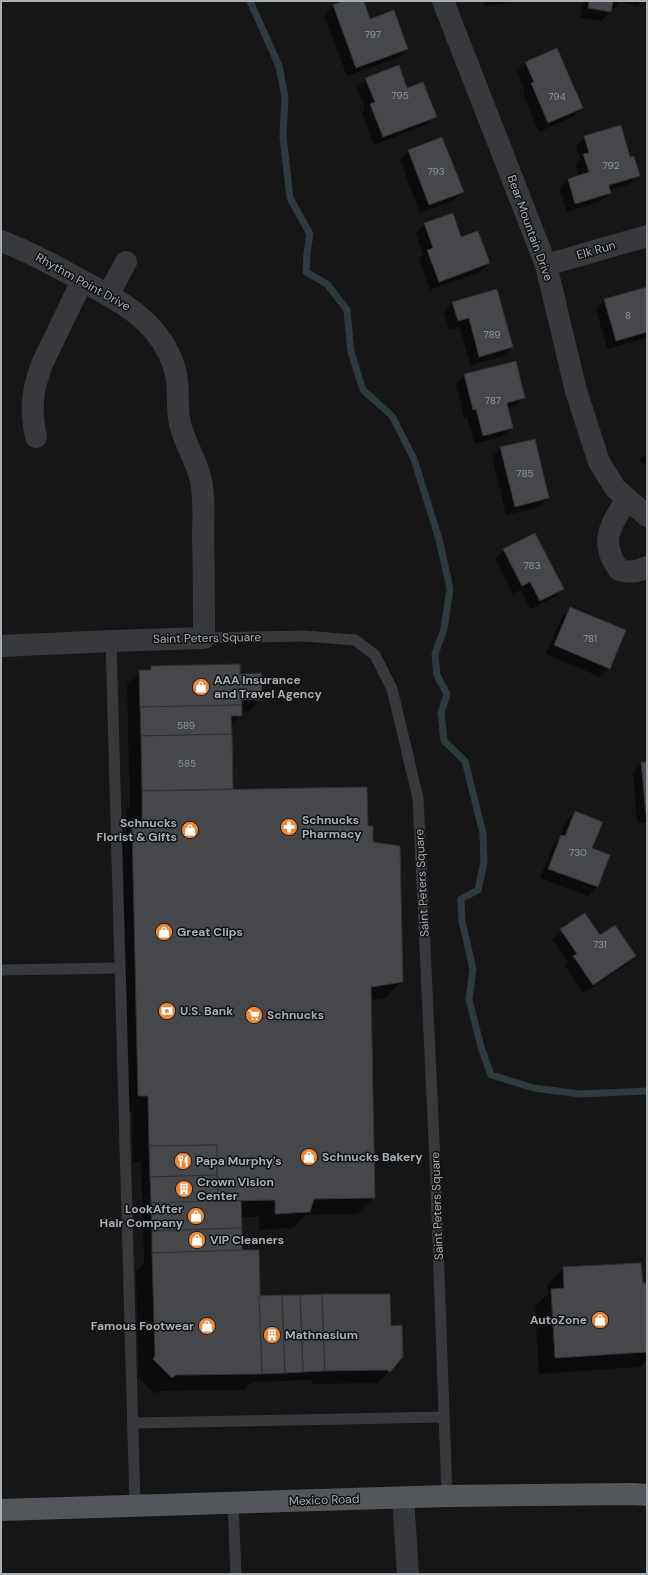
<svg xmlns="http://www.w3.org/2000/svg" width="648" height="1575" viewBox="0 0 648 1575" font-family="'DM Sans',sans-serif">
	<rect width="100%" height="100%" fill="#161617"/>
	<!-- shadow -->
	<g fill="#0007">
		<path d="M346,1H362L370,20L407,49L398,58L347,76L324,15L333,6Z"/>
		<path d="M484,1H524L484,6Z"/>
		<path d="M579,1H642L637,6L620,2L613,9L611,8L610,12L601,21L580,17L583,2Z"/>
		<path d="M526,63L582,108L573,117L539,132L523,93L525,90L517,72Z"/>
		<path d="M366,79L407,89L435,116L426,125L374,145L362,113L365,110L357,88Z"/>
		<path d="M585,137L630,159L639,175L630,184L610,190V192L601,201L567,212L559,188L568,179L579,176L575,164L580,159L576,146Z"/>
		<path d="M409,151L462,192L453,201L420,213L400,160Z"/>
		<path d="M425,224L461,238L489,263L480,272L430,290L419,259L423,255L416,233Z"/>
		<path d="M647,288V338L607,349L596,309L604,300Z"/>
		<path d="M453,302L512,347L503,356L470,365L460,327L449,330L444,311Z"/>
		<path d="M464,375L524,397L515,406L507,409L512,427L503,436L475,444L467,417L464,418L456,384Z"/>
		<path d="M501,448L548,498L539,507L506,515L492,457Z"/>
		<path d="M647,453V466L640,461Z"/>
		<path d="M504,550L563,588L554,597L531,609L520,590L513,594L495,559Z"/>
		<path d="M571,609L609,668L600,677L546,654L562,617Z"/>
		<path d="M151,667L239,675L261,699L248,712L241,713V715L230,726L232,789L230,791L367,827L372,843L402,981L385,998L370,1000L374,1197L357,1214L306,1215L293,1228L259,1230V1217H240L241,1250L259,1297L390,1327L402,1357L376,1385L374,1383L312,1384V1380L252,1382L244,1390L158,1391L155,1394L137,1376L139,1374L136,1271L144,1263L141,1162H133L132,1112H122L116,843L126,834V809L130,806L127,684L140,671H147Z"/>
		<path d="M642,763H647V822L637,823L633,772Z"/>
		<path d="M575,812L591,849L609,856L597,887L588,896L540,878L553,845L559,839L566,821Z"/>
		<path d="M561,930L600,936L635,956L626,965L583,993L565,966L568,962L552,939Z"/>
		<path d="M564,1268L642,1284H647V1360L640,1367L539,1374L535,1306L548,1294L547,1285Z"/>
	</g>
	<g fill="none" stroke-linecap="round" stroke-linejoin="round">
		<!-- stream -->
		<path stroke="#2e3a3d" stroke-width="7" d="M250,1L279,66L285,97L283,136L290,198L310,234L307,253L306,272L327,284L347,310L351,352L363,390L392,416L414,459L439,539L450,589L444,629L435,654L437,675L447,694L441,713L444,741L465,761L483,833L484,862L478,890L461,899L462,921L473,969L469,1000L481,1047L491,1075L534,1088L580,1094L647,1091"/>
	</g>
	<!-- building -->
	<g fill="#45474a" stroke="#303133">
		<path d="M343,1H364L370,19L394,10L408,49L356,68L333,5Z"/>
		<path d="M589,1H613L611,12L588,8Z"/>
		<path d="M557,48L583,108L548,123L531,83L534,82L525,62Z"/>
		<path d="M399,65L407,88L423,82L437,117L383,137L370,104L375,102L365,78Z"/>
		<path d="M621,125L630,157L634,156L640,176L609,185L611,193L575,204L568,179L589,172L583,154L589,153L584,136Z"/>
		<path d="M442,137L464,192L429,205L408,150Z"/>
		<path d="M453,213L461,237L478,231L490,263L439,282L427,250L433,248L424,223Z"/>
		<path d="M647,287V332L616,341L604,299Z"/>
		<path d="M497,289L513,347L479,357L469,318L458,321L452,302Z"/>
		<path d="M516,361L525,398L507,403L513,428L483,436L476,409L473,410L464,374Z"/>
		<path d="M535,439L549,498L515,507L500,447Z"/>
		<path d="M535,533L564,589L540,601L530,582L522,586L503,549Z"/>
		<path d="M570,607L626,630L610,669L554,645Z"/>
		<path d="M240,664V674L261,673L262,700H241L242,705L140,707L139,670H151V666Z"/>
		<path d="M242,705V716H231L232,734L141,736L140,707Z"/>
		<path d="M232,734L233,789L142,791L141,736Z"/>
		<path d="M641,762H647V814H646Z"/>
		<path d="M367,787L368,826H373V842L400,846L403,982L371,987L375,1198L314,1199L310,1212L275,1214V1200L218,1201L217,1145L149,1146L148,1096H138L132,826L142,825V791Z"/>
		<path d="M575,811L603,822L592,848L610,855L598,887L548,869L561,835L565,836Z"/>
		<path d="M585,913L600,935L615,925L636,956L593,985L573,956L577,954L560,929Z"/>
		<path d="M217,1145V1175L150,1177L149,1146Z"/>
		<path d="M217,1175L218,1201L151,1203L150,1177Z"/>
		<path d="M218,1201H241L242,1228L152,1231L151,1203Z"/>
		<path d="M242,1228V1250L152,1253V1231Z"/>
		<path d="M242,1250H259L262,1374L176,1375L172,1378L153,1359L155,1356L152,1253Z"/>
		<path d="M641,1263L643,1283H647V1352L555,1358L551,1289L564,1288L563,1267Z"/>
		<path d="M322,1294L325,1371L303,1372L300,1295Z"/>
		<path d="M322,1294H390L391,1326L402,1325L403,1357L390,1372L387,1370L325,1371Z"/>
		<path d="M282,1295L285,1373L262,1374L259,1296Z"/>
		<path d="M282,1295H300L303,1372L285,1373Z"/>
	</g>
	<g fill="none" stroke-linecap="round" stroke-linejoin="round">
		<!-- lane -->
		<g stroke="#37393c" stroke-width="11">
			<path d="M204,638L304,636L355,640L375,655L392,689L418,798L435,1161L447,1496"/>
			<path d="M111,641L135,1505"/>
			<path d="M1,970L120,968"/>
			<path d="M133,1423L444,1417"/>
			<path d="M233,1503L236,1574"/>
		</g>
		<!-- street -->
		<g stroke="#37393c" stroke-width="22">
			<path d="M443,1L546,265L576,391L599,462L615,488L647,516"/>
			<path d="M1,241C28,251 52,264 77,278C119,301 161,320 175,370C180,388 176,406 180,424C185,444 197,461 201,481C205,500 203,519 203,538C204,572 204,605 204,638L111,641L1,646"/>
			<path d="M546,265L647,236"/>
			<path d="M108,295L126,262"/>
			<path d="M36,437C30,409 32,391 42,364L82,281"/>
			<path d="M627,499C611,525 598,541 619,570C629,573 637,572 647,567"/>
			<path d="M403,1498L408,1574"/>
		</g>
		<!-- primary -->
		<path stroke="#53575b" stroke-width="22" d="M1,1510L447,1496L633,1494L647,1495"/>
	</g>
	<!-- icons -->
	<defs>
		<symbol id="shop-disc" viewBox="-11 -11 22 22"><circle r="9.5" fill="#eb883a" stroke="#111112"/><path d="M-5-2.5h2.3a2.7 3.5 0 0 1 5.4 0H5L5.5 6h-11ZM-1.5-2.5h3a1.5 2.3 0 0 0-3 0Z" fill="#fff"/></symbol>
		<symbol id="pharmacy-disc" viewBox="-11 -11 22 22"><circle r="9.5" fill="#eb883a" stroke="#111112"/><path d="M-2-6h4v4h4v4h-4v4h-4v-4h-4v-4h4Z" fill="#fff"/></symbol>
		<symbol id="bank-disc" viewBox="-11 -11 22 22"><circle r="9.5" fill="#eb883a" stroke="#111112"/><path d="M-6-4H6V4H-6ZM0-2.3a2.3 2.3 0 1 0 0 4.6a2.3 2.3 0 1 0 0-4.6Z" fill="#fff"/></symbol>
		<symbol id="supermarket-disc" viewBox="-11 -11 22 22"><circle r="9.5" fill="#eb883a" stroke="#111112"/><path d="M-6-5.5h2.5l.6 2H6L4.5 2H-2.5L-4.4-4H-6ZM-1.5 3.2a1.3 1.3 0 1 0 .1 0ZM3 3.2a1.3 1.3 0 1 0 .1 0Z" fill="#fff"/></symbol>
		<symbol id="restaurant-disc" viewBox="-11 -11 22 22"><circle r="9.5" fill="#eb883a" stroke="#111112"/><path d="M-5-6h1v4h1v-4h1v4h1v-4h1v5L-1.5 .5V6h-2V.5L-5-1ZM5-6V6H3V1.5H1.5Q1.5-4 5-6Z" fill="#fff"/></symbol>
		<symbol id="building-disc" viewBox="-11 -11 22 22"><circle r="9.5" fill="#eb883a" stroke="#111112"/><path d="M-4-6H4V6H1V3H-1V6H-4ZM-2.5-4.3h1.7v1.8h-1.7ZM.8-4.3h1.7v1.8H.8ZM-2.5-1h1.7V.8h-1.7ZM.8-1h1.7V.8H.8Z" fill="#fff"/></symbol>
	</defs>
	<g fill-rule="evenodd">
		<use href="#shop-disc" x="191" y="677" width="20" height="20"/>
		<use href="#pharmacy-disc" x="279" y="817" width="20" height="20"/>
		<use href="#shop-disc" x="180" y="820" width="20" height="20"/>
		<use href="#shop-disc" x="154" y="922" width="20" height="20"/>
		<use href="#bank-disc" x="157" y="1001" width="20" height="20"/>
		<use href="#supermarket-disc" x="244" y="1005" width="20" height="20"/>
		<use href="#shop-disc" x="299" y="1147" width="20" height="20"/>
		<use href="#restaurant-disc" x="173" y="1151" width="20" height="20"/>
		<use href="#building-disc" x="174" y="1179" width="20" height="20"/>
		<use href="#shop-disc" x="186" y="1206" width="20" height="20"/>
		<use href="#shop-disc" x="187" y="1230" width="20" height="20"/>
		<use href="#shop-disc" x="590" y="1310" width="20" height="20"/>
		<use href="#shop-disc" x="197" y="1316" width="20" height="20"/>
		<use href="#building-disc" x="262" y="1325" width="20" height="20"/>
	</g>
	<g text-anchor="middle" stroke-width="3" stroke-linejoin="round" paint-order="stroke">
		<!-- number labels -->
		<g font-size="10" fill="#8f969c">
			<text x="373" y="38">797</text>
			<text x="400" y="99">795</text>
			<text x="557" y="100">794</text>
			<text x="611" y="169">792</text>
			<text x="436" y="175">793</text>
			<text x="628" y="319">8</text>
			<text x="492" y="338">789</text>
			<text x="493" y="404">787</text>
			<text x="525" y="477">785</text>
			<text x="532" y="569">783</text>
			<text x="590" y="642">781</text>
			<text x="186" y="729">589</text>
			<text x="187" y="767">585</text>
			<text x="578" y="856">730</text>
			<text x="600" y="948">731</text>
		</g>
		<!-- street labels -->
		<g font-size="12" fill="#a8b0b7" stroke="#111112">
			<text transform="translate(530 228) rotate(70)" y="4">Bear Mountain Drive</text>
			<text transform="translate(596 250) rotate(-16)" y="4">Elk Run</text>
			<text transform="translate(83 282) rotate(29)" y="4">Rhythm Point Drive</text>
			<text transform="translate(207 638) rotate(-1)" y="4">Saint Peters Square</text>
			<text transform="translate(422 883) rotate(-93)" y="4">Saint Peters Square</text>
			<text transform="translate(437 1206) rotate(-92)" y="4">Saint Peters Square</text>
			<text transform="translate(324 1500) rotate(-2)" y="4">Mexico Road</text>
		</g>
		<!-- poi labels -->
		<g font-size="12" font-weight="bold" fill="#a8b0b7" stroke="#111112" text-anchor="start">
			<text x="214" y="684">AAA Insurance<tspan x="214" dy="14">and Travel Agency</tspan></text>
			<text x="302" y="824">Schnucks<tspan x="302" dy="14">Pharmacy</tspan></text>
			<text x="177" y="827" text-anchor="end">Schnucks<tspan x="177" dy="14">Florist &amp; Gifts</tspan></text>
			<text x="177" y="936">Great Clips</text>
			<text x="180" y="1015">U.S. Bank</text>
			<text x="267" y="1019">Schnucks</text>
			<text x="322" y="1161">Schnucks Bakery</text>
			<text x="196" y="1165">Papa Murphy's</text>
			<text x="197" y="1186">Crown Vision<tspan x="197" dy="14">Center</tspan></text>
			<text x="183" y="1213" text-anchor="end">LookAfter<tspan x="183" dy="14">Hair Company</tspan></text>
			<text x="210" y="1244">VIP Cleaners</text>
			<text x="587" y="1324" text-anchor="end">AutoZone</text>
			<text x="194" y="1330" text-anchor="end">Famous Footwear</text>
			<text x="285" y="1339">Mathnasium</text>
		</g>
	</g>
	<!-- border -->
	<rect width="648" height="1575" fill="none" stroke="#a8b0b7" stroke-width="4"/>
</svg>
